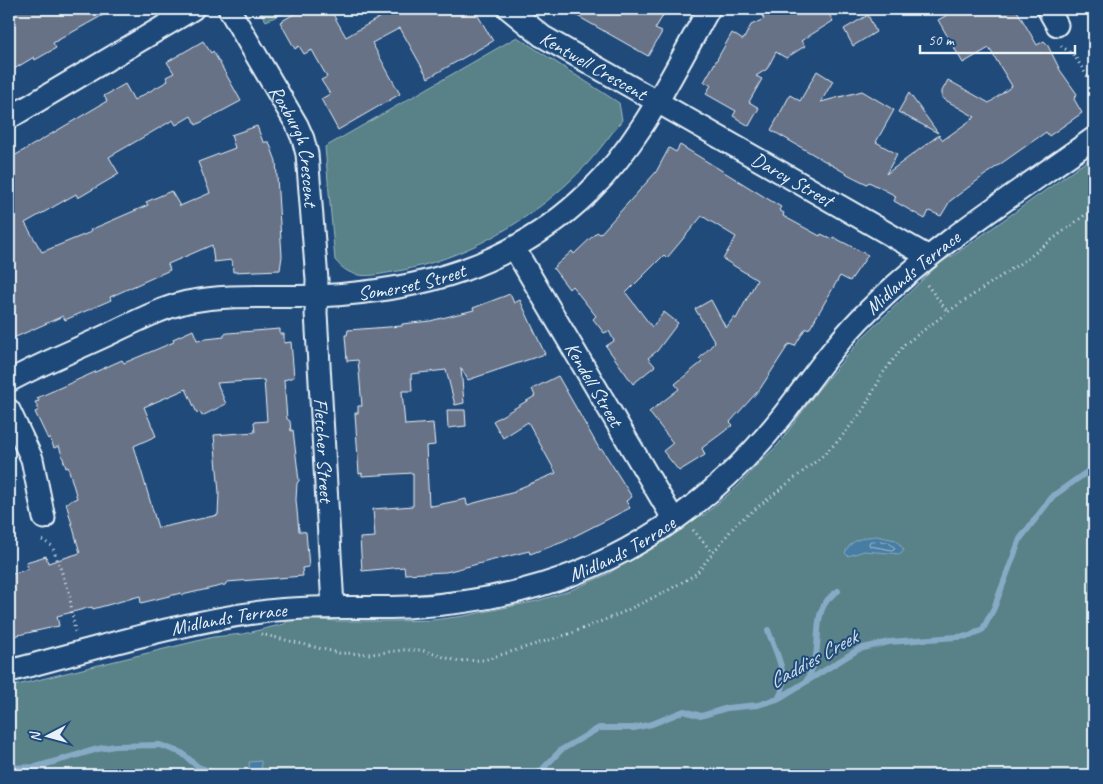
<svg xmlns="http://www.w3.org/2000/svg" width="1103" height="784" viewBox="0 0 1103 784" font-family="Caveat,sans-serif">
	<rect width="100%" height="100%" fill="#1f4a7a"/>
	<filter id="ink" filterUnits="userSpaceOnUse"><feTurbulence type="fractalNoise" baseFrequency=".02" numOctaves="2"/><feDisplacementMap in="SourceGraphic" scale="10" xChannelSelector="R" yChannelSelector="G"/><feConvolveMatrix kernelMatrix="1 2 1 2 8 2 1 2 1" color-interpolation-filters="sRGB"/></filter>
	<g filter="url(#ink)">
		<!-- green -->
		<g fill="#598188" stroke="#a0b9c0">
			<path d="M258,9H293L266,21Z"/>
			<path d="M517,37L619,103L622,120C611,134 599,151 587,164C537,218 465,260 393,272C369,276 352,281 335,260L325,147Z"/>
			<path d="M1094,156V775H9V687L213,637L243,634L284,624L292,618L337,621H394L433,620L464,616L537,601L569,591L610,573L628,559L671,536L695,516L704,515L738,486L758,464L778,445L818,390L863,337L942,261L954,255Z"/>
		</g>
		<!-- water -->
		<g fill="#467ca3" stroke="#87abc5">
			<path d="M876,536L896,540L904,550L901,554L864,551L848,556L845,553C850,540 863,537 876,536Z"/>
			<path d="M261,761L262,775H250L249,762Z"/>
		</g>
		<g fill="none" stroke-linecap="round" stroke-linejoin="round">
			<!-- shore -->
			<path stroke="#a7c2d6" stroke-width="1" d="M871,541L888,542L895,548L892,550L870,546L869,544Z"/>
			<!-- stream -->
			<g stroke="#87abc5" stroke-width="6">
				<path d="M768,630C774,649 791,678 779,697"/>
				<path d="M807,680C811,672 815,664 816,655C820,631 813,606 838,591"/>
				<path d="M9,768L36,767L98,749L115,746L160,745L182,753L198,767L222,775"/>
				<path d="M537,775L561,750L599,728H634L652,724L684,711L701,716L727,708L758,705L778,699L859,649L889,642L970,636L983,629L994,608L1020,539L1053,496L1094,467"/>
			</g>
		</g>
		<!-- building -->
		<g fill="#687287" stroke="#e8f1f8" fill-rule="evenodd">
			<path d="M9,9H114L53,43L56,48L35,60L34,57L9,72Z"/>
			<path d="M303,9H330L346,37L394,9H474L493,41L428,78L400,28L372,43L400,94L338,130L321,99L330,94L321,80L327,77L312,50L304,54L299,46L295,49L280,22Z"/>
			<path d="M565,9H667L655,29L662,32L648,56Z"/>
			<path d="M758,9H826L833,21L801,41L805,46L786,58L776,52L767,69L756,76L762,79L749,102L759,108L749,126L733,116L736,111L706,94L711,85L704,82L732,33L743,40L751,25L764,19Z"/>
			<path d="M958,9H1016L1037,45L1044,41L1047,44L1060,70L1077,94L1074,99L1082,113L1049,136L1046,132L989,172L950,201L941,216L929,211L925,219L894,201L896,196L869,182L867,184L849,175L771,130L790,95L800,101L817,71L833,81L821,102L862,91L894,110L876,142L897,154L886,174L939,135L943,140L975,117L942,98V91L948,80L989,103L1012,86L989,48L963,63L938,20Z"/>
			<path d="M868,15L876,32L853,46L844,29Z"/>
			<path d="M203,41L211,53L213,51L241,101L196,125L191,116L176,125L173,120L109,157L119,174L78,198L76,194L25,223L42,252L91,232L90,230L148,205L146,202L171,191L180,206L210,193L198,162L235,148L231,135L257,126L263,142H269L276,161L282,256L280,270L233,272L232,260L214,262L212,245L168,264L170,270L110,297L111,300L65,320L63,316L9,340V159L107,101L104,96L125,84L134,100L168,81L166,77L174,73L167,62Z"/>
			<path d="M909,93L938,133L898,112Z"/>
			<path d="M680,145L781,207L779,210L784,213L783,216L820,236L821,234L832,239L833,237L868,255L850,281L840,276L810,328L805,329L795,346L789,344L760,389L730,422L733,425L702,448L705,455L679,471L663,451L673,443L649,412L679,389L675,384L702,362L699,359L715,342L695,309L711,300L726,328L734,317L736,319L757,280L723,259L736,237L702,216L667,258L664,255L626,293L652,327L664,312L678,323L657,351L648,358L655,366L633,384L606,346L614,341L609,331L604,333L593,319L596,316L572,286L569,289L553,268L572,251L574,254L597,232L600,234L656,172L669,148L676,152Z"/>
			<path d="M510,294L514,303L520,300L545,354L468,380L461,368L464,403L455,405L446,370L411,374L412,391H402L405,425L433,423L435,445L426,446L429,505L432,506L466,499L467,505L515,492V490L556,473L528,422L503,438L493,421L535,396L532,389L558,376L600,450L602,449L632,497L626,501L630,508L563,542L530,554L529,551L446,572L405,574L404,567L362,571L360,538L375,537L373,509L413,506V473L362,476V473L359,474L355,413H358V406H362L358,360L347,361L345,335H347L348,330L402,326V324L430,321L474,310L473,308Z"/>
			<path d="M280,329V334H284V343L291,342L294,377L284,380L287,419L290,421L291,431L293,430L299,481L297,483L296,500L299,531L306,532L309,567L302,568L303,576L227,582L225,585L182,595L181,593L141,603L140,596L93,609L92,607L57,616L59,626L9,637V575L28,569L26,562L46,556L48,563L80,553L66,503L77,498L68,467L66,468L59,446L54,448L50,438L48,439L35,412L39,410L35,402L39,401L37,398L122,360L124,363L174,342L173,339L193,330L197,340L224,337V334L228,333ZM264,380L267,421L254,422L255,432L214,435L219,493L218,515L158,528L134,446L156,436L144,407L186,389L197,413L200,412L202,416L226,404L217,383Z"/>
			<path d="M447,410H465L466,426L448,428Z"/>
		</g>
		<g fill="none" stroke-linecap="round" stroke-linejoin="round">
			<defs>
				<g id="minor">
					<path id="s1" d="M229,9L297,125L303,139L307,154L317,280L316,313L333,606"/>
					<path id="s2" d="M509,9L542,36L929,257"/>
					<path d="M1048,9L1057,25"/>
					<path d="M9,118L193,9"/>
					<path id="s3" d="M514,248L674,520"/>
					<path id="s4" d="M9,381C40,364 73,351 105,336C131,324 158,309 187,302C230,293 274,298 318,296C421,291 513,266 589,192C642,141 673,72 709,9"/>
					<path d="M9,410L32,459L44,518"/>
					<path id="s5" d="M9,671C94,649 180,622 268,611C315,605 360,609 407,607C489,603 572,583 643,540C697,508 745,464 784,414C811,379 836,342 868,311C935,244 1017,193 1094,138"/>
				</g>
			</defs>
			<!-- minor casing -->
			<use href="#minor" stroke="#e8f1f8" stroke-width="25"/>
			<!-- path -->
			<g stroke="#e8f1f8" stroke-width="3" stroke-dasharray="1 4" stroke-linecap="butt">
				<path d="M1061,46L1074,55L1094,87"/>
				<path d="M927,285L948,312"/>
				<path d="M693,530L712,552"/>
				<path d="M42,540L52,546L54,551L69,592L75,632"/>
				<path d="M261,634L339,653L371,654L404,650H421L457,661L484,660L572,633L617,615L667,591L696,574L736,524L819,459L839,440L863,410L884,372L905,344L952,309L1028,258L1094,208"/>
			</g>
			<!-- minor -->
			<use href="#minor" stroke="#1f4a7a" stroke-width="21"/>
		</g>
	</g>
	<g text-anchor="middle" stroke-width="4" stroke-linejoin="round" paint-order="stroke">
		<!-- street labels -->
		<g font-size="20" fill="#e8f1f8" stroke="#1f4a7a">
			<text dy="7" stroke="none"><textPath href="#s2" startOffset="102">Kentwell Crescent</textPath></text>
			<text dy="7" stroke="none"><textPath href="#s1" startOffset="154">Roxburgh Crescent</textPath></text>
			<text dy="7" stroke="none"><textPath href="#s2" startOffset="331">Darcy Street</textPath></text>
			<text dy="7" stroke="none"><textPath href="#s5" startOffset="1035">Midlands Terrace</textPath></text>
			<text dy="7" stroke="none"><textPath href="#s4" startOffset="421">Somerset Street</textPath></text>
			<text dy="7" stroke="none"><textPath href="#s3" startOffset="158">Kendell Street</textPath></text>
			<text dy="7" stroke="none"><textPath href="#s1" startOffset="462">Fletcher Street</textPath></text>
			<text dy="7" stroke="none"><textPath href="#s5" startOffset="630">Midlands Terrace</textPath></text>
			<text dy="7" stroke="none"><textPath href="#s5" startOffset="226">Midlands Terrace</textPath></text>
		</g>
		<!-- water labels -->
		<g font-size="21" font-style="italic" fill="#d0dfeb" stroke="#1f4a7a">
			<text transform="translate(813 659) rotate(-29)" y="7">Caddies Creek</text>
		</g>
	</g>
	<!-- margin -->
	<rect width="1103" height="784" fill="none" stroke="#1f4a7a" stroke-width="30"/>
	<rect x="15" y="15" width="1073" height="754" fill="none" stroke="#e8f1f8" stroke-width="2" filter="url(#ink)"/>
	<!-- north arrow -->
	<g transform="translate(48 736) rotate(264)" stroke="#1f4a7a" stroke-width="4" paint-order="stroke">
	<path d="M0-4L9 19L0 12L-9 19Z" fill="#e8f1f8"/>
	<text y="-8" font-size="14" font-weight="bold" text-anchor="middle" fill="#e8f1f8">N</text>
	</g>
	<!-- scale -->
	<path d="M920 45v8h155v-8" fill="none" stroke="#e8f1f8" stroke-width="2.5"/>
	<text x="928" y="45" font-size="15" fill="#e8f1f8" stroke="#1f4a7a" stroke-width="4" paint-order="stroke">50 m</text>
</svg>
